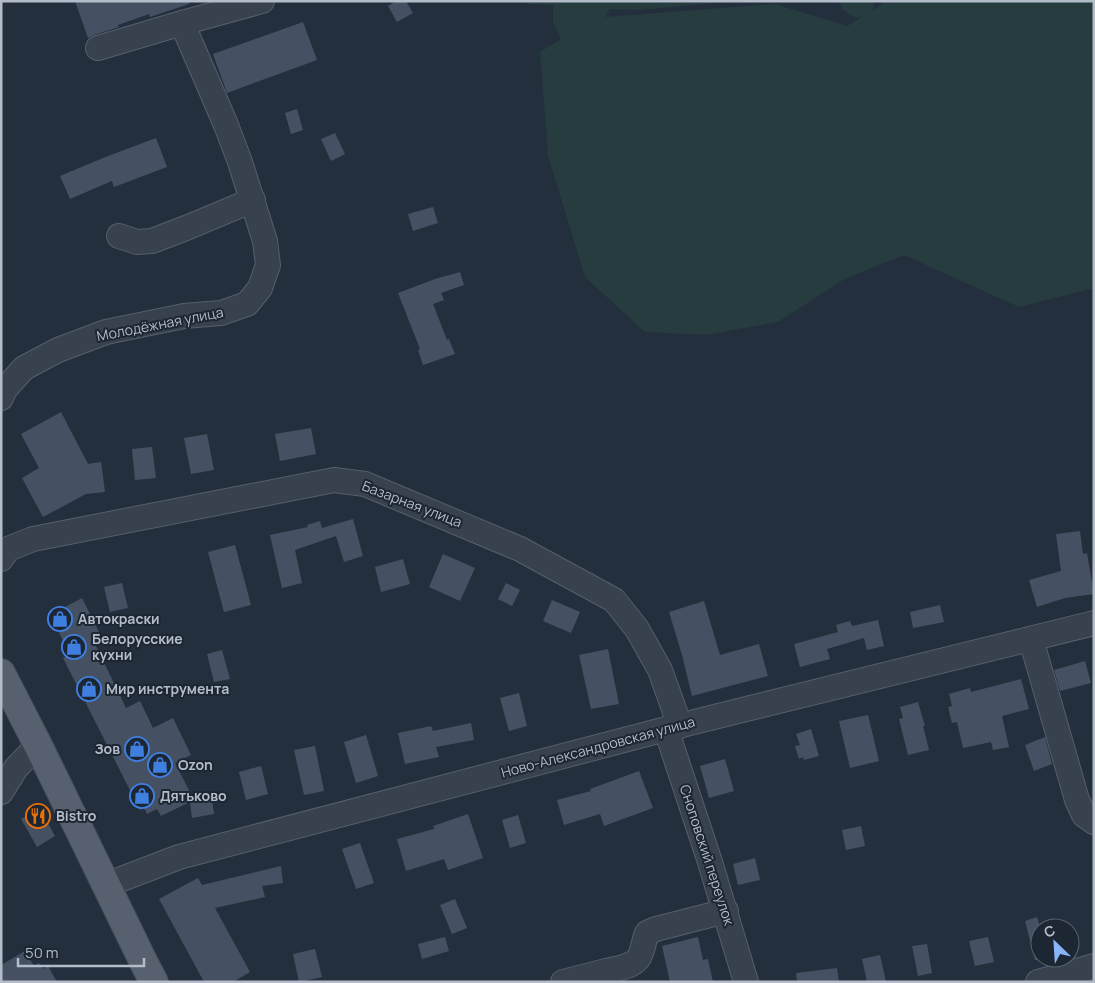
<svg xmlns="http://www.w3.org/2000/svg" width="1095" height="983" viewBox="0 0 1095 983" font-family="Manrope,sans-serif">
	<rect width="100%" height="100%" fill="#242f3e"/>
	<!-- green -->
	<path fill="#263c3f" d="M526,1H719L713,3L640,10L610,9L605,17L775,4L847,26L863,16L855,18L842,9L839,1H875L872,11L882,4L883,1H1094V288L1019,307L904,255L846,278L778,322L706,335L645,332L585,277L548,156L540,52L561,39L553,23V5L527,4Z"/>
	<!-- building -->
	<g fill="#455162">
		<path d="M75,1H189V4L150,17L149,14L118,25L119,27L94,35L88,38Z"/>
		<path d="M396,1H406L413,13L397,22L388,6Z"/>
		<path d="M303,22L317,60L227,93L213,54Z"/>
		<path d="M297,109L303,130L291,134L285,113Z"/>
		<path d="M335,133L345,154L331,161L321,139Z"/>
		<path d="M156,138L167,167L114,187L112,181L70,199L60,176L103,158Z"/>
		<path d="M433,207L438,223L413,231L408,214Z"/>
		<path d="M460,272L464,285L441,293L444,300L433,304L447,340L449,339L455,354L423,365L418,350L420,349L398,293L435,279Z"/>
		<path d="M61,412L88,464L101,462L105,492L86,494L43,517L22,478L39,468L21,434Z"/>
		<path d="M311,428L316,454L280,461L275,434Z"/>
		<path d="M207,434L214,470L191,474L184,438Z"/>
		<path d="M152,447L156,478L135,480L132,449Z"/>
		<path d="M353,519L363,556L344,562L336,536L295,550L302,583L282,588L270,535L308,527L307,525L320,521L322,528Z"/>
		<path d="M1080,531L1083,554L1087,553L1094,594L1065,598L1037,607L1029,580L1061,571L1056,534Z"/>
		<path d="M235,545L251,605L224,612L208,552Z"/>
		<path d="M443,554L475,568L460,601L429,587Z"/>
		<path d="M403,559L410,584L381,592L375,567Z"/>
		<path d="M122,583L128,608L110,612L104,587Z"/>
		<path d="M506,583L520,590L512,606L498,599Z"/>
		<path d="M82,598L102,638L94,642L126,708L140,701L153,728L173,718L191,755L175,763L192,796L211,793L214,814L192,818L190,802L161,816L157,809L147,814L144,808L140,810L63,658L70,654L50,615Z"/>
		<path d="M552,600L580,612L571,633L543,621Z"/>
		<path d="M704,601L720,655L759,644L768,676L692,696L682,655L669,612Z"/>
		<path d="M940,605L944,622L913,628L910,612Z"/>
		<path d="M878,620L884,646L867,650L864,638L827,649L830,659L800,667L794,644L838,632L836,625L850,621L852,626Z"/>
		<path d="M608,649L619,704L591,709L579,655Z"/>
		<path d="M222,650L230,679L214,682L207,654Z"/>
		<path d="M1085,661L1091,683L1060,691L1054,670Z"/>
		<path d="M1021,679L1029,709L1002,716L1009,747L993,750L991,742L963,748L957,722L952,723L948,707L952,706L949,694L970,688L971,692Z"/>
		<path d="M519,693L527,726L509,731L500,698Z"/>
		<path d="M918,702L925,726H923L929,750L908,755L899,719L903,718L900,707Z"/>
		<path d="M868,715L879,761L850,768L839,721Z"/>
		<path d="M471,723L474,740L436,747L439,757L405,764L398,733L431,726L433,731Z"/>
		<path d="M811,729L819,756L804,760L803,757L799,759L795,746L800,745L796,734Z"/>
		<path d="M366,735L378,776L356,783L344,742Z"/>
		<path d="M1045,737L1052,764L1034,771L1025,745Z"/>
		<path d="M315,746L324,791L304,795L294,750Z"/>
		<path d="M725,759L734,791L709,798L700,766Z"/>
		<path d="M261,766L268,794L246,800L239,772Z"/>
		<path d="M639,771L653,808L604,826L600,814L564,825L557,800L591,791L590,789Z"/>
		<path d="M40,809L55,836L37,847L21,819Z"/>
		<path d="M468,814L483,858L448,870L444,859L406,871L397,839L434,829L433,826Z"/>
		<path d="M518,815L526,843L510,848L502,820Z"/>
		<path d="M861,826L865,846L846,850L842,830Z"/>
		<path d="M360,843L374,883L356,889L342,849Z"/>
		<path d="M755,858L760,880L738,885L733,864Z"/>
		<path d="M281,866L283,883L262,886L265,897L215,908L250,972L233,982H204L159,899L198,878L202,885Z"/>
		<path d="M455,899L467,928L452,934L440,905Z"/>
		<path d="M1037,917L1040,927V960H1035L1025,921Z"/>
		<path d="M445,937L449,951L422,959L418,944Z"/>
		<path d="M698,937L703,960L708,959L713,982H670L662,946Z"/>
		<path d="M988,937L994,962L975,966L969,941Z"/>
		<path d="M927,944L932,973L918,976L912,946Z"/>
		<path d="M315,949L322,977L299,982L293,954Z"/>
		<path d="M25,951L34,966L39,963L43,969L48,966L57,982H1V965Z"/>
		<path d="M880,955L886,982H867L862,959Z"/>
		<path d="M837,968L839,982H797L796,973Z"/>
	</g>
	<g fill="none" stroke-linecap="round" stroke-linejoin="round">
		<defs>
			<g id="minor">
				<path d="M98,48L182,23L262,1"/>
				<path d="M119,236L137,242L152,241L186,228L253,200"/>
				<path d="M1,398L5,389L24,368L58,350L106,332L184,316L221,313L247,304L260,288L268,265L265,241L240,162L226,125L182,23"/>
				<path d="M1,559L8,549L33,539L334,480L365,484L520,549L614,600L637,629L660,670L680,726"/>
				<path d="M1031,639L1077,800L1084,815L1094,822"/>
				<path d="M666,729L710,862L746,982"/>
				<path d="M1,792L16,768L38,745"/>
				<path d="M106,885L179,857L666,729L1094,623"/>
				<path d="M563,982L606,971"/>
				<path d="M609,982L606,971C618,968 637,967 641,953C644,946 644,939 647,933L656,929L726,911"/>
				<path d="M1038,982L1094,966"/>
			</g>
			<path id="major" d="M1,673L38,745L144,963L154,982"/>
		</defs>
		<!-- minor casing -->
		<use href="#minor" stroke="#565f6c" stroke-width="26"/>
		<!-- major casing -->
		<use href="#major" stroke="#414a57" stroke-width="30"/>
		<!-- minor -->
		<use href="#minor" stroke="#38414e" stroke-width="24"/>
		<!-- major -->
		<use href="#major" stroke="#56606e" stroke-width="28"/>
	</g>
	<!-- icons -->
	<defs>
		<symbol id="shop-ring" viewBox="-11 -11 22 22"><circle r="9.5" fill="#1d2633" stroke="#3f7fe0" stroke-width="1.5"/><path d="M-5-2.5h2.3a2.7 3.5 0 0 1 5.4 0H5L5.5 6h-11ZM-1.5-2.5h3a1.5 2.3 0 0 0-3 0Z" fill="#3f7fe0"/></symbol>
		<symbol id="restaurant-ring" viewBox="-11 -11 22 22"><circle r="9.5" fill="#1d2633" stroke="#e8710a" stroke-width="1.5"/><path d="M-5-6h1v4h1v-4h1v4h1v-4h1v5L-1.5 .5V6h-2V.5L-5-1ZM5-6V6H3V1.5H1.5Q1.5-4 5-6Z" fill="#e8710a"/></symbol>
	</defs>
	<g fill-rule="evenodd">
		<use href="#shop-ring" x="46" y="605" width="28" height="28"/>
		<use href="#shop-ring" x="60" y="633" width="28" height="28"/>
		<use href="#shop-ring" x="75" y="675" width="28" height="28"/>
		<use href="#shop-ring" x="123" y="735" width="28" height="28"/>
		<use href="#shop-ring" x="146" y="751" width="28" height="28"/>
		<use href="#shop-ring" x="128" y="782" width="28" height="28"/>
		<use href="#restaurant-ring" x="24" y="802" width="28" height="28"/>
	</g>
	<g text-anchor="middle" stroke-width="4" stroke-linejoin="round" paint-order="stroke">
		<!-- street labels -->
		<g font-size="14" fill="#b4bcc9" stroke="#1d2633">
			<text transform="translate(160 324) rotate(-11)" y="5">Молодёжная улица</text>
			<text transform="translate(412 504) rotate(21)" y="5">Базарная улица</text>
			<text transform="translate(598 747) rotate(-15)" y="5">Ново-Александровская улица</text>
			<text transform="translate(707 855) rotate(72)" y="5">Сноповский переулок</text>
		</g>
		<!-- poi labels -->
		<g font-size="14" font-weight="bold" fill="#b4bcc9" stroke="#1d2633" text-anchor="start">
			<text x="78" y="624">Автокраски</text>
			<text x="92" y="644">Белорусские<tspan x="92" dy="16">кухни</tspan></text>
			<text x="106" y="694">Мир инструмента</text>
			<text x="120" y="754" text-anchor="end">Зов</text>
			<text x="178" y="770">Ozon</text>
			<text x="160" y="801">Дятьково</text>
			<text x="56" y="821">Bistro</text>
		</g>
	</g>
	<!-- border -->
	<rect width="1095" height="983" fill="none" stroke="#b4bcc9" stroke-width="5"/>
	<!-- north arrow -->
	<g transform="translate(1055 943) rotate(335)"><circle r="24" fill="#1d2633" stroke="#59626f"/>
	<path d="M0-4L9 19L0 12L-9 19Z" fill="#8ab4f8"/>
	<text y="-8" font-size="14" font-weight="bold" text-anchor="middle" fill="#b4bcc9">С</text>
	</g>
	<!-- scale -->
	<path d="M18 958v8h126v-8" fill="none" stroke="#b4bcc9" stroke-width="2.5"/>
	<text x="25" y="958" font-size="15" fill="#b4bcc9" stroke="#1d2633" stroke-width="4" paint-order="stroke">50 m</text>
</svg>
